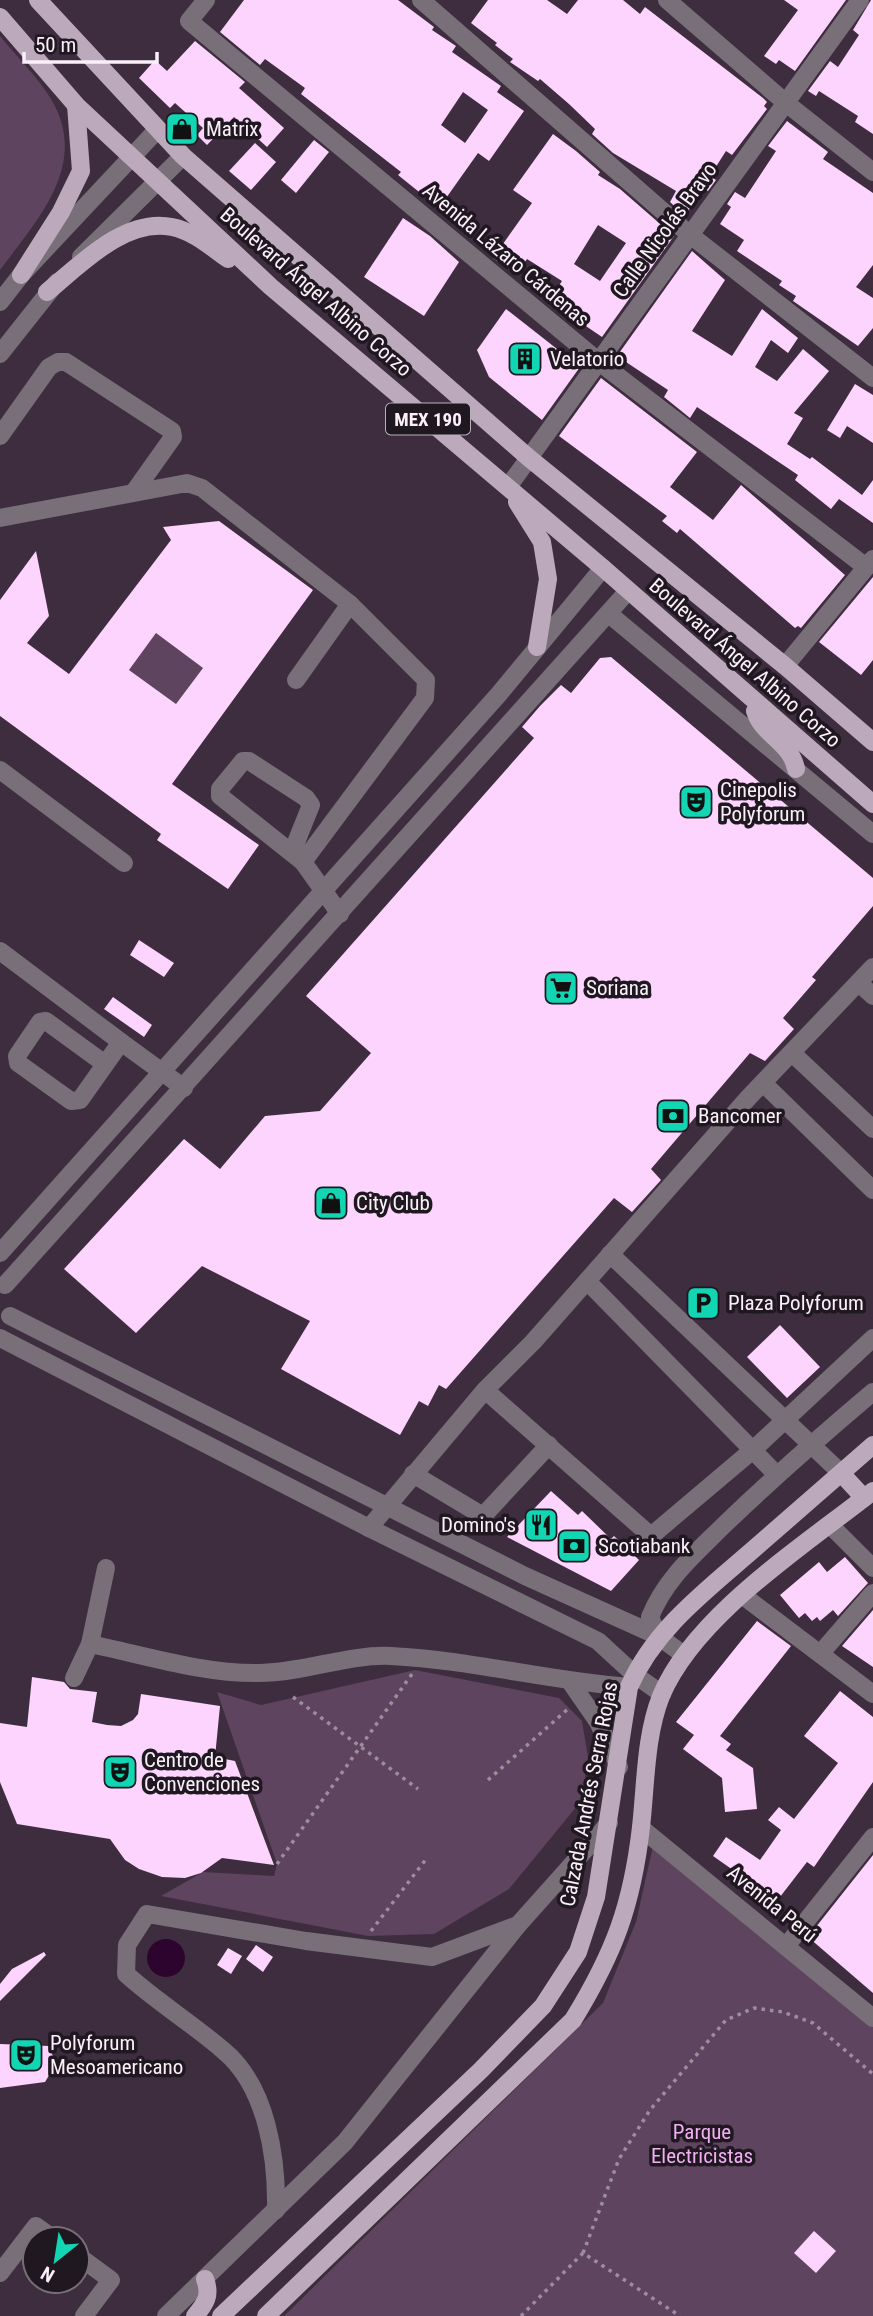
<svg xmlns="http://www.w3.org/2000/svg" width="873" height="2316" viewBox="0 0 873 2316" font-family="'Roboto Condensed',sans-serif">
	<rect width="100%" height="100%" fill="#3e2d3e"/>
	<!-- green -->
	<g fill="#5e445e">
		<path d="M0,36C16,56 37,76 51,99C90,164 38,219 0,270Z"/>
		<path d="M156,633L203,668L176,704L129,670Z"/>
		<path d="M415,1670L559,1698L582,1721L588,1757L582,1800L509,1889L434,1934L368,1936L161,1896L203,1872L274,1876L277,1864L217,1692L261,1705Z"/>
		<path d="M653,1846L873,2024V2316H284L603,2003L636,1922Z"/>
	</g>
	<!-- water -->
	<circle fill="#2c042e" cx="166" cy="1958" r="19"/>
	<!-- building -->
	<g fill="#fcd4fd" fill-rule="evenodd">
		<path d="M244,0H398L434,27L432,30L456,46L452,52L501,86L497,92L524,111L489,161L478,153L439,208L398,175L401,172L301,94L305,88L265,59L260,65L220,32ZM463,92L488,110L465,143L441,125Z"/>
		<path d="M488,0H547L567,14L578,0H623L640,14L645,7L763,98L767,102L764,106L767,109L732,155L726,151L710,176L716,180L708,191L703,188L685,216L670,202L676,191L613,153L592,134L595,129L569,104L540,79L538,81L510,62L513,59L495,45L497,43L471,23Z"/>
		<path d="M784,0H846L795,71L779,60L776,64L764,56L798,10Z"/>
		<path d="M871,0H873V134L855,122L858,116L819,91L816,96L808,91L830,61L838,67L859,35L853,30Z"/>
		<path d="M195,41L245,82L239,88L284,128L267,147L234,117L207,145L197,135L203,128L175,103L170,108L139,78L155,60L167,71Z"/>
		<path d="M787,121L828,152L823,159L873,193V265L856,287L873,298V328L858,346L793,301L796,296L779,285L782,281L737,251L744,240L720,224L731,207L727,204L735,192L745,198L776,151L768,146Z"/>
		<path d="M553,134L576,151L600,172L598,175L620,189L674,236L602,337L549,301L562,281L527,259L516,274L493,258L532,203L513,190ZM598,225L626,243L600,281L574,264Z"/>
		<path d="M314,140L329,152L296,193L281,180Z"/>
		<path d="M255,143L276,162L251,190L229,171Z"/>
		<path d="M403,218L430,236L459,262L424,316L364,277Z"/>
		<path d="M692,251L725,280L692,331L732,356L762,309L798,338L788,353L771,340L755,367L777,381L803,349L829,371L794,413L803,418L787,444L810,459L812,457L862,495L873,480V523L839,499L831,509L795,480L798,475L697,407L690,418L664,397L668,390L617,356Z"/>
		<path d="M506,309L580,367L542,420L489,377L477,350Z"/>
		<path d="M601,378L697,452L670,487L713,520L741,485L845,575L801,628L798,626L795,628L680,529L677,533L662,521L667,516L559,436Z"/>
		<path d="M855,384L873,395V443L847,426L840,438L827,430Z"/>
		<path d="M219,521L313,590L172,784L259,845L228,889L157,840L161,834L0,716V600L36,551L49,616L27,643L69,674L171,540L163,527ZM156,633L203,668L176,704L129,670Z"/>
		<path d="M873,577V660L861,675L819,642Z"/>
		<path d="M611,657L873,878V906L812,977L816,980L783,1018L794,1029L765,1061L750,1053L651,1169L661,1180L632,1212L614,1198L446,1389L439,1385L428,1406L419,1401L400,1435L281,1369L310,1321L202,1266L136,1333L64,1269L184,1139L220,1169L265,1116L320,1111L371,1053L306,996L534,738L522,727L540,706L561,685L571,693L600,658Z"/>
		<path d="M139,940L174,963L164,977L130,955Z"/>
		<path d="M113,997L152,1025L144,1037L104,1009Z"/>
		<path d="M780,1325L820,1367L787,1398L747,1357Z"/>
		<path d="M551,1491L578,1515L582,1511L611,1539L614,1536L639,1560L611,1591L507,1537Z"/>
		<path d="M845,1557L868,1583L838,1616L833,1610L820,1621L817,1617L812,1621L805,1613L799,1618L780,1595L819,1562L827,1572Z"/>
		<path d="M873,1610V1667L842,1646Z"/>
		<path d="M757,1621L791,1646L720,1736L731,1744L726,1750L753,1768L757,1809L725,1812L722,1778L683,1749L694,1735L676,1722Z"/>
		<path d="M32,1677L64,1682L70,1689L97,1692L92,1722L107,1725L121,1726L133,1720L138,1714L141,1694L220,1706L215,1757L235,1761L274,1865L222,1858L201,1873L185,1878L162,1877L139,1869L125,1860L110,1839L17,1824L0,1782V1723L27,1727Z"/>
		<path d="M840,1691L873,1717V1782L814,1867L807,1862L773,1906L756,1895L760,1889L713,1856L726,1837L760,1860L781,1830L768,1820L779,1807L794,1819L809,1800L838,1763L804,1736Z"/>
		<path d="M873,1855V1993L808,1937Z"/>
		<path d="M256,1945L273,1957L263,1972L246,1959Z"/>
		<path d="M228,1948L242,1956L231,1974L217,1965Z"/>
		<path d="M44,1952L46,1955L0,2001V1984L12,1969Z"/>
		<path d="M0,2044L49,2046L56,2064L45,2082L0,2088Z"/>
		<path d="M814,2231L836,2251L816,2273L794,2253Z"/>
	</g>
	<g fill="none" stroke-linecap="round" stroke-linejoin="round">
		<!-- path -->
		<g stroke="#9c8e9c" stroke-width="3.5" stroke-dasharray="3.5 5" stroke-linecap="butt">
			<path d="M293,1697L418,1789"/>
			<path d="M488,1780L569,1708"/>
			<path d="M277,1864L412,1674"/>
			<path d="M371,1931L427,1858"/>
			<path d="M583,2253L619,2159L650,2110L726,2020L754,2008L783,2012L813,2023L873,2074"/>
			<path d="M521,2316L583,2253L680,2316"/>
		</g>
		<!-- minor -->
		<g stroke="#786f78" stroke-width="18">
			<path d="M206,0L189,21L598,361L866,567"/>
			<path d="M421,0L689,234L873,378"/>
			<path d="M667,0L786,103L873,172"/>
			<path d="M81,257L183,156"/>
			<path d="M0,302L21,275L157,130"/>
			<path d="M0,354L57,282"/>
			<path d="M0,436L49,367L58,362H66L172,431L173,437L134,492"/>
			<path d="M508,487L860,0"/>
			<path d="M0,518L187,483L202,488L350,604L426,680L425,698L303,862L220,796V789L243,761H249L306,798L311,805L293,850"/>
			<path d="M609,614L873,834"/>
			<path d="M785,666L873,559"/>
			<path d="M296,680L350,604"/>
			<path d="M0,770L124,863"/>
			<path d="M303,862L340,914"/>
			<path d="M0,951L121,1042"/>
			<path d="M859,983L873,996"/>
			<path d="M792,1053L873,1129"/>
			<path d="M105,1064L46,1021L40,1022L17,1056L18,1063L71,1101L80,1100L121,1042L184,1088"/>
			<path d="M763,1083L873,1190"/>
			<path d="M0,1253L499,694L603,568"/>
			<path d="M610,1254L841,1473"/>
			<path d="M587,1281L776,1474"/>
			<path d="M5,1285L628,591"/>
			<path d="M10,1316L525,1576L658,1636L684,1655"/>
			<path d="M0,1338L369,1528L598,1641L635,1675L662,1694"/>
			<path d="M485,1390L533,1342L749,1097L873,967"/>
			<path d="M413,1474L483,1516L549,1445"/>
			<path d="M830,1525L873,1568"/>
			<path d="M369,1528L485,1390L651,1536L754,1449L873,1338"/>
			<path d="M742,1595L873,1694"/>
			<path d="M658,1636L650,1617C665,1579 695,1554 724,1525C772,1479 822,1435 873,1392"/>
			<path d="M90,1644C144,1655 203,1674 259,1673C303,1673 347,1654 391,1656C471,1660 549,1681 629,1687"/>
			<path d="M820,1654L873,1593"/>
			<path d="M74,1678L90,1644L106,1568"/>
			<path d="M571,1683L598,1722L619,1767"/>
			<path d="M641,1828L873,2018"/>
			<path d="M787,1945L873,1837"/>
			<path d="M276,2210C277,2158 267,2087 224,2051C193,2024 157,2002 126,1974L127,1945L147,1914L306,1941L432,1957L518,1925"/>
			<path d="M77,2255L111,2280L84,2316"/>
			<path d="M0,2273L36,2226L54,2239"/>
			<path d="M166,2316L345,2142L518,1925L609,1823"/>
		</g>
		<!-- major -->
		<g stroke="#bcaabc" stroke-width="18">
			<path d="M38,0L183,156L529,458L785,666L873,742"/>
			<path d="M0,17L76,105L271,287L603,568L873,804"/>
			<path d="M21,275L61,212L81,171L76,105"/>
			<path d="M47,292C80,265 125,217 172,227C193,231 211,247 228,259"/>
			<path d="M517,502L542,542L548,579L537,647"/>
			<path d="M755,711C762,735 791,742 796,769"/>
			<path d="M841,1473L864,1498"/>
			<path d="M195,2316C206,2303 211,2295 205,2279"/>
			<path d="M221,2316L481,2070L543,2006L578,1952L596,1897L629,1687C655,1628 707,1590 755,1548C794,1514 834,1479 873,1445"/>
			<path d="M266,2316L573,2020C614,1953 632,1906 641,1827C646,1783 645,1737 661,1696C695,1615 805,1545 873,1491"/>
		</g>
	</g>
	<!-- icons -->
	<defs>
		<symbol id="shop-square" viewBox="-11 -11 22 22"><rect x="-9" y="-9" width="18" height="18" rx="4" fill="#12d5b4" stroke="#201820"/><path d="M-5-2.5h2.3a2.7 3.5 0 0 1 5.4 0H5L5.5 6h-11ZM-1.5-2.5h3a1.5 2.3 0 0 0-3 0Z" fill="#111"/></symbol>
		<symbol id="building-square" viewBox="-11 -11 22 22"><rect x="-9" y="-9" width="18" height="18" rx="4" fill="#12d5b4" stroke="#201820"/><path d="M-4-6H4V6H1V3H-1V6H-4ZM-2.5-4.3h1.7v1.8h-1.7ZM.8-4.3h1.7v1.8H.8ZM-2.5-1h1.7V.8h-1.7ZM.8-1h1.7V.8H.8Z" fill="#111"/></symbol>
		<symbol id="theatre-square" viewBox="-11 -11 22 22"><rect x="-9" y="-9" width="18" height="18" rx="4" fill="#12d5b4" stroke="#201820"/><path d="M-5-5.5Q0-4 5-5.5V0Q5 5 0 6Q-5 5-5 0ZM-3.3-2.5H-1v1.5H-3.3ZM1-2.5H3.3v1.5H1ZM-2.8 1Q0 5.5 2.8 1Z" fill="#111"/></symbol>
		<symbol id="supermarket-square" viewBox="-11 -11 22 22"><rect x="-9" y="-9" width="18" height="18" rx="4" fill="#12d5b4" stroke="#201820"/><path d="M-6-5.5h2.5l.6 2H6L4.5 2H-2.5L-4.4-4H-6ZM-1.5 3.2a1.3 1.3 0 1 0 .1 0ZM3 3.2a1.3 1.3 0 1 0 .1 0Z" fill="#111"/></symbol>
		<symbol id="bank-square" viewBox="-11 -11 22 22"><rect x="-9" y="-9" width="18" height="18" rx="4" fill="#12d5b4" stroke="#201820"/><path d="M-6-4H6V4H-6ZM0-2.3a2.3 2.3 0 1 0 0 4.6a2.3 2.3 0 1 0 0-4.6Z" fill="#111"/></symbol>
		<symbol id="parking-square" viewBox="-11 -11 22 22"><rect x="-9" y="-9" width="18" height="18" rx="4" fill="#12d5b4" stroke="#201820"/><path d="M-3.5-5.5H1a3.5 3.5 0 0 1 0 7H-1V5.5H-3.5ZM-1-3.4V-.6H.8a1.4 1.4 0 0 0 0-2.8Z" fill="#111"/></symbol>
		<symbol id="restaurant-square" viewBox="-11 -11 22 22"><rect x="-9" y="-9" width="18" height="18" rx="4" fill="#12d5b4" stroke="#201820"/><path d="M-5-6h1v4h1v-4h1v4h1v-4h1v5L-1.5 .5V6h-2V.5L-5-1ZM5-6V6H3V1.5H1.5Q1.5-4 5-6Z" fill="#111"/></symbol>
	</defs>
	<g fill-rule="evenodd">
		<use href="#shop-square" x="163" y="110" width="38" height="38"/>
		<use href="#building-square" x="506" y="340" width="38" height="38"/>
		<use href="#theatre-square" x="677" y="783" width="38" height="38"/>
		<use href="#supermarket-square" x="542" y="969" width="38" height="38"/>
		<use href="#bank-square" x="654" y="1097" width="38" height="38"/>
		<use href="#shop-square" x="312" y="1184" width="38" height="38"/>
		<use href="#parking-square" x="684" y="1284" width="38" height="38"/>
		<use href="#restaurant-square" x="522" y="1506" width="38" height="38"/>
		<use href="#bank-square" x="555" y="1527" width="38" height="38"/>
		<use href="#theatre-square" x="101" y="1753" width="38" height="38"/>
		<use href="#theatre-square" x="7" y="2036" width="38" height="38"/>
	</g>
	<g text-anchor="middle" stroke-width="7" stroke-linejoin="round" paint-order="stroke">
		<!-- shield labels -->
		<rect fill="#201820" stroke="#b9aeb9" stroke-width="2" x="386" y="403.5" width="84" height="31" rx="5"/>
		<g font-size="19" font-weight="bold" fill="#fbeffa">
			<text x="428" y="426">MEX 190</text>
		</g>
		<!-- poi labels -->
		<g font-size="21" fill="#fbeffa" stroke="#201820" text-anchor="start">
			<text x="206" y="136">Matrix</text>
			<text x="550" y="366">Velatorio</text>
			<text x="720" y="797">Cinepolis<tspan x="720" dy="24">Polyforum</tspan></text>
			<text x="586" y="995">Soriana</text>
			<text x="698" y="1123">Bancomer</text>
			<text x="356" y="1210">City Club</text>
			<text x="728" y="1310">Plaza Polyforum</text>
			<text x="516" y="1532" text-anchor="end">Domino's</text>
			<text x="598" y="1553">Scotiabank</text>
			<text x="144" y="1767">Centro de<tspan x="144" dy="24">Convenciones</tspan></text>
			<text x="50" y="2050">Polyforum<tspan x="50" dy="24">Mesoamericano</tspan></text>
		</g>
		<!-- street labels -->
		<g font-size="21" fill="#fbeffa" stroke="#201820">
			<text transform="translate(665 230) rotate(-54)" y="7">Calle Nicolás Bravo</text>
			<text transform="translate(506 255) rotate(40)" y="7">Avenida Lázaro Cárdenas</text>
			<text transform="translate(316 292) rotate(41)" y="7">Boulevard Ángel Albino Corzo</text>
			<text transform="translate(745 663) rotate(41)" y="7">Boulevard Ángel Albino Corzo</text>
			<text transform="translate(589 1794) rotate(-79)" y="7">Calzada Andrés Serra Rojas</text>
			<text transform="translate(772 1904) rotate(39)" y="7">Avenida Perú</text>
		</g>
		<!-- park labels -->
		<g font-size="21" fill="#f2aff4" stroke="#201820">
			<text x="702" y="2139">Parque<tspan x="702" dy="24">Electricistas</tspan></text>
		</g>
	</g>
	<!-- north arrow -->
	<g transform="translate(56 2260) rotate(210)"><circle r="33" fill="#201820" stroke="#786e77" stroke-width="2"/>
	<path d="M0-5L12 26L0 18L-12 26Z" fill="#12d5b4"/>
	<text y="-10" font-size="19" font-weight="bold" text-anchor="middle" fill="#fbeffa">N</text>
	</g>
	<!-- scale -->
	<path d="M24 52v10h133v-10" fill="none" stroke="#fbeffa" stroke-width="3.5"/>
	<text x="35" y="52" font-size="21" fill="#fbeffa" stroke="#201820" stroke-width="5" paint-order="stroke">50 m</text>
</svg>
